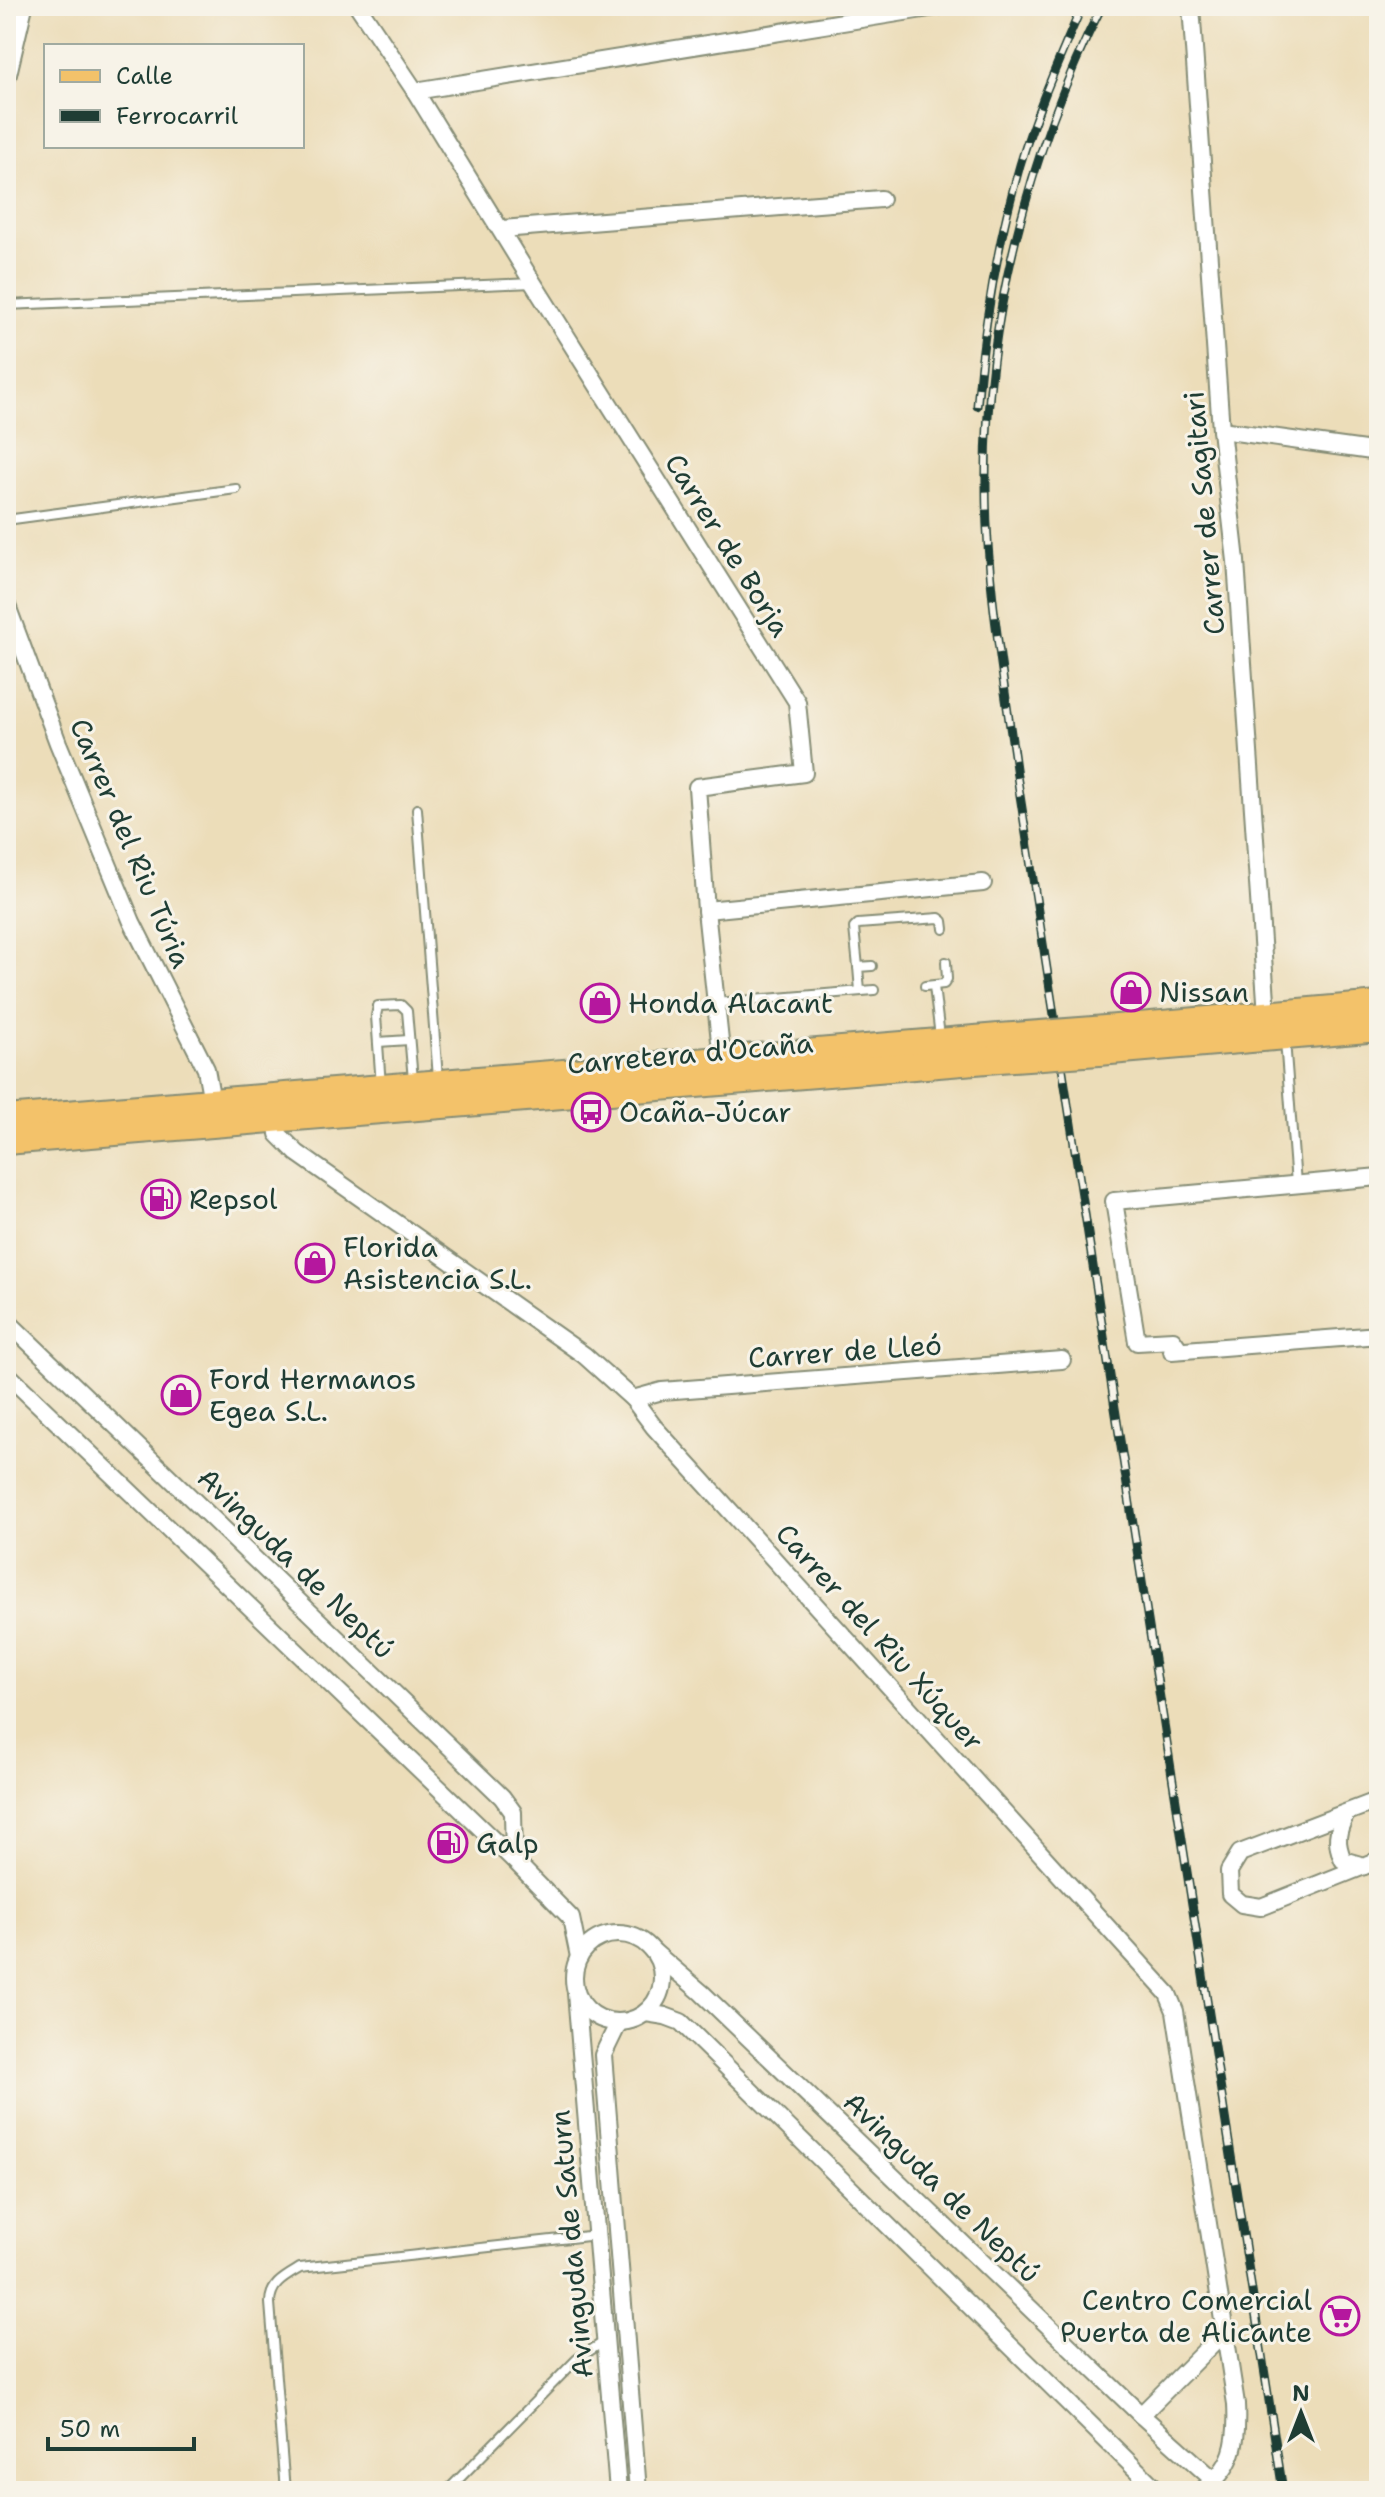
<svg xmlns="http://www.w3.org/2000/svg" width="1385" height="2497" viewBox="0 0 1385 2497" font-family="'Shantell Sans',sans-serif">
	<rect width="100%" height="100%" fill="#f7f3e8"/>
	<filter id="ink" filterUnits="userSpaceOnUse"><feTurbulence type="fractalNoise" baseFrequency=".0125" numOctaves="2"/><feDisplacementMap in="SourceGraphic" scale="16" xChannelSelector="R" yChannelSelector="G"/><feConvolveMatrix kernelMatrix="1 2 1 2 8 2 1 2 1" color-interpolation-filters="sRGB"/></filter>
	<filter id="wash" filterUnits="userSpaceOnUse"><feTurbulence type="fractalNoise" baseFrequency=".006" numOctaves="4" result="noise"/><feDisplacementMap in="SourceGraphic" scale="32" xChannelSelector="R" yChannelSelector="G"/><feGaussianBlur stdDeviation="1.8" result="paint"/><feColorMatrix in="noise" values="0 0 0 0 0 0 0 0 0 0 0 0 0 0 0 0 0 1.4 0 .05"/><feComposite in="paint" operator="in"/></filter>
	<g filter="url(#wash)">
		<rect width="100%" height="100%" fill="#ecddb9"/>
	</g>
	<g filter="url(#ink)">
		<g fill="none" stroke-linecap="round" stroke-linejoin="round">
			<defs>
				<g id="service">
					<path d="M6,305L533,283"/>
					<path d="M6,520L236,489"/>
					<path d="M417,809L438,1078"/>
					<path d="M858,967L854,928L858,924L939,918L943,921L944,929"/>
					<path d="M925,986L944,984L947,979L946,962"/>
					<path d="M934,986L940,1037"/>
					<path d="M860,991L858,967L872,966"/>
					<path d="M716,1003L874,990"/>
					<path d="M1285,1040L1296,1184"/>
					<path d="M378,1042L409,1040"/>
					<path d="M381,1086L376,1016L378,1006L401,1005L407,1011L413,1080"/>
					<path d="M285,2491L270,2303C270,2284 285,2277 300,2268L597,2235"/>
					<path d="M447,2491L577,2359L605,2341"/>
				</g>
				<g id="minor">
					<path d="M358,6L415,91L533,283L797,702L804,773L697,787L706,910L722,1060L727,1065"/>
					<path d="M1191,6L1221,430L1236,561L1267,1015"/>
					<path d="M415,91L942,6"/>
					<path d="M502,229L881,199"/>
					<path d="M1221,430L1379,452"/>
					<path d="M6,603L58,743L132,922L206,1069L212,1101"/>
					<path d="M706,910L983,883"/>
					<path d="M277,1119L278,1134L297,1153L584,1355L633,1399L654,1427L1168,1994L1175,2011L1236,2404C1238,2443 1234,2468 1201,2491"/>
					<path d="M6,1320L502,1797L513,1812L514,1860"/>
					<path d="M1180,1350L1173,1340L1137,1342L1114,1201L1379,1177"/>
					<path d="M1172,1351L1379,1335"/>
					<path d="M6,1373L514,1860L571,1918L579,1957"/>
					<path d="M633,1399L662,1391L1062,1360"/>
					<path d="M1379,1800L1240,1853L1229,1871L1230,1894L1242,1904L1261,1907L1379,1860"/>
					<path d="M1346,1814C1337,1831 1335,1842 1343,1860L1364,1866"/>
					<circle cx="618" cy="1978" r="44"/>
					<path d="M654,1952L702,1993L1141,2415L1215,2481"/>
					<path d="M576,1993L618,2491"/>
					<path d="M646,2013L665,2016L681,2022L1158,2491"/>
					<path d="M619,2022L603,2055L638,2491"/>
					<path d="M1141,2415L1224,2332"/>
				</g>
				<path id="tertiary" d="M6,74L22,6"/>
				<g id="primary">
					<path d="M1094,1030L1379,1005"/>
					<path d="M1099,1052L1379,1028"/>
					<path d="M6,1119L999,1037"/>
					<path d="M6,1141L999,1059"/>
				</g>
			</defs>
			<!-- service casing -->
			<use href="#service" stroke="#868d76" stroke-width="12"/>
			<!-- minor casing -->
			<use href="#minor" stroke="#868d76" stroke-width="20"/>
			<!-- tertiary casing -->
			<use href="#tertiary" stroke="#868d76" stroke-width="24"/>
			<!-- primary casing -->
			<use href="#primary" stroke="#868d76" stroke-width="30"/>
			<!-- service -->
			<use href="#service" stroke="#fff" stroke-width="8"/>
			<!-- minor -->
			<use href="#minor" stroke="#fff" stroke-width="16"/>
			<!-- tertiary -->
			<use href="#tertiary" stroke="#fff" stroke-width="20"/>
			<!-- primary -->
			<use href="#primary" stroke="#f3c26a" stroke-width="26"/>
			<defs>
				<g id="rail">
					<path d="M1102,6C1029,150 984,324 986,486C986,583 1004,680 1017,776L1283,2491"/>
					<path d="M977,406C984,324 997,244 1020,165C1036,111 1060,58 1082,6"/>
				</g>
			</defs>
			<!-- rail casing -->
			<use href="#rail" stroke="#1f3d34" stroke-width="9"/>
			<!-- rail -->
			<use href="#rail" stroke="#f7f3e8" stroke-width="6" stroke-dasharray="18" stroke-linecap="butt"/>
			<defs>
				<g id="primary-bridge">
					<path d="M999,1037L1094,1030"/>
					<path d="M999,1059L1099,1052"/>
				</g>
			</defs>
			<!-- primary-bridge casing -->
			<use href="#primary-bridge" stroke="#868d76" stroke-width="30" stroke-linecap="butt"/>
			<!-- primary-bridge -->
			<use href="#primary-bridge" stroke="#f3c26a" stroke-width="26"/>
		</g>
	</g>
	<!-- icons -->
	<defs>
		<symbol id="shop-ring" viewBox="-11 -11 22 22"><circle r="9.5" fill="#f7f3e8" stroke="#b5179e" stroke-width="1.5"/><path d="M-5-2.5h2.3a2.7 3.5 0 0 1 5.4 0H5L5.5 6h-11ZM-1.5-2.5h3a1.5 2.3 0 0 0-3 0Z" fill="#b5179e"/></symbol>
		<symbol id="bus-ring" viewBox="-11 -11 22 22"><circle r="9.5" fill="#f7f3e8" stroke="#b5179e" stroke-width="1.5"/><path d="M-5-6H5V4H4V6H2V4H-2V6H-4V4H-5ZM-3.5-4V0h7V-4ZM-3.5 1.2v1.5H-2V1.2ZM2 1.2v1.5H3.5V1.2Z" fill="#b5179e"/></symbol>
		<symbol id="fuel-ring" viewBox="-11 -11 22 22"><circle r="9.5" fill="#f7f3e8" stroke="#b5179e" stroke-width="1.5"/><path d="M-5.5-6h7V0h2V4h1.3V-2.5L3-4.5l.8-.8L6-3V5H2.5V1h-1V6h-7ZM-4.2-4.7v3.2H.2V-4.7Z" fill="#b5179e"/></symbol>
		<symbol id="supermarket-ring" viewBox="-11 -11 22 22"><circle r="9.5" fill="#f7f3e8" stroke="#b5179e" stroke-width="1.5"/><path d="M-6-5.5h2.5l.6 2H6L4.5 2H-2.5L-4.4-4H-6ZM-1.5 3.2a1.3 1.3 0 1 0 .1 0ZM3 3.2a1.3 1.3 0 1 0 .1 0Z" fill="#b5179e"/></symbol>
	</defs>
	<g fill-rule="evenodd">
		<use href="#shop-ring" x="1109" y="970" width="44" height="44"/>
		<use href="#shop-ring" x="578" y="981" width="44" height="44"/>
		<use href="#bus-ring" x="569" y="1090" width="44" height="44"/>
		<use href="#fuel-ring" x="139" y="1177" width="44" height="44"/>
		<use href="#shop-ring" x="293" y="1241" width="44" height="44"/>
		<use href="#shop-ring" x="159" y="1373" width="44" height="44"/>
		<use href="#fuel-ring" x="426" y="1821" width="44" height="44"/>
		<use href="#supermarket-ring" x="1318" y="2294" width="44" height="44"/>
	</g>
	<g text-anchor="middle" stroke-width="6" stroke-linejoin="round" paint-order="stroke">
		<!-- street labels -->
		<g font-size="28" fill="#1f3d34" stroke="#f7f3e8">
			<text transform="translate(1204 513) rotate(-95)" y="10">Carrer de Sagitari</text>
			<text transform="translate(728 545) rotate(58)" y="10">Carrer de Borja</text>
			<text transform="translate(131 843) rotate(67)" y="10">Carrer del Riu Túria</text>
			<text transform="translate(690 1053) rotate(-5)" y="10">Carretera d'Ocaña</text>
			<text transform="translate(845 1351) rotate(-4)" y="10">Carrer de Lleó</text>
			<text transform="translate(296 1563) rotate(44)" y="10">Avinguda de Neptú</text>
			<text transform="translate(880 1637) rotate(48)" y="10">Carrer del Riu Xúquer</text>
			<text transform="translate(942 2187) rotate(44)" y="10">Avinguda de Neptú</text>
			<text transform="translate(571 2244) rotate(-95)" y="10">Avinguda de Saturn</text>
		</g>
		<!-- poi labels -->
		<g font-size="28" fill="#1f3d34" stroke="#f7f3e8" text-anchor="start">
			<text x="1159" y="1002">Nissan</text>
			<text x="628" y="1013">Honda Alacant</text>
			<text x="619" y="1122">Ocaña-Júcar</text>
			<text x="189" y="1209">Repsol</text>
			<text x="343" y="1257">Florida<tspan x="343" dy="32">Asistencia S.L.</tspan></text>
			<text x="209" y="1389">Ford Hermanos<tspan x="209" dy="32">Egea S.L.</tspan></text>
			<text x="476" y="1853">Galp</text>
			<text x="1312" y="2310" text-anchor="end">Centro Comercial<tspan x="1312" dy="32">Puerta de Alicante</tspan></text>
		</g>
	</g>
	<!-- margin -->
	<rect width="1385" height="2497" fill="none" stroke="#f7f3e8" stroke-width="32"/>
	<!-- legend -->
	<rect x="44" y="44" width="260" height="104" fill="#f7f3e8" stroke="#a1aaa0" stroke-width="2"/>
	<rect x="60" y="70" width="40" height="12" fill="#f3c26a" stroke="#a1aaa0" stroke-width="2"/>
	<text x="116" y="84" font-size="24" fill="#1f3d34">Calle</text>
	<rect x="60" y="110" width="40" height="12" fill="#1f3d34" stroke="#a1aaa0" stroke-width="2"/>
	<text x="116" y="124" font-size="24" fill="#1f3d34">Ferrocarril</text>
	<!-- north arrow -->
	<g transform="translate(1301 2413)" stroke="#f7f3e8" stroke-width="6" paint-order="stroke">
	<path d="M0-6L14 30L0 20L-14 30Z" fill="#1f3d34"/>
	<text y="-12" font-size="22" font-weight="bold" text-anchor="middle" fill="#1f3d34">N</text>
	</g>
	<!-- scale -->
	<path d="M48 2437v12h146v-12" fill="none" stroke="#1f3d34" stroke-width="4"/>
	<text x="60" y="2437" font-size="24" fill="#1f3d34" stroke="#f7f3e8" stroke-width="6" paint-order="stroke">50 m</text>
</svg>
